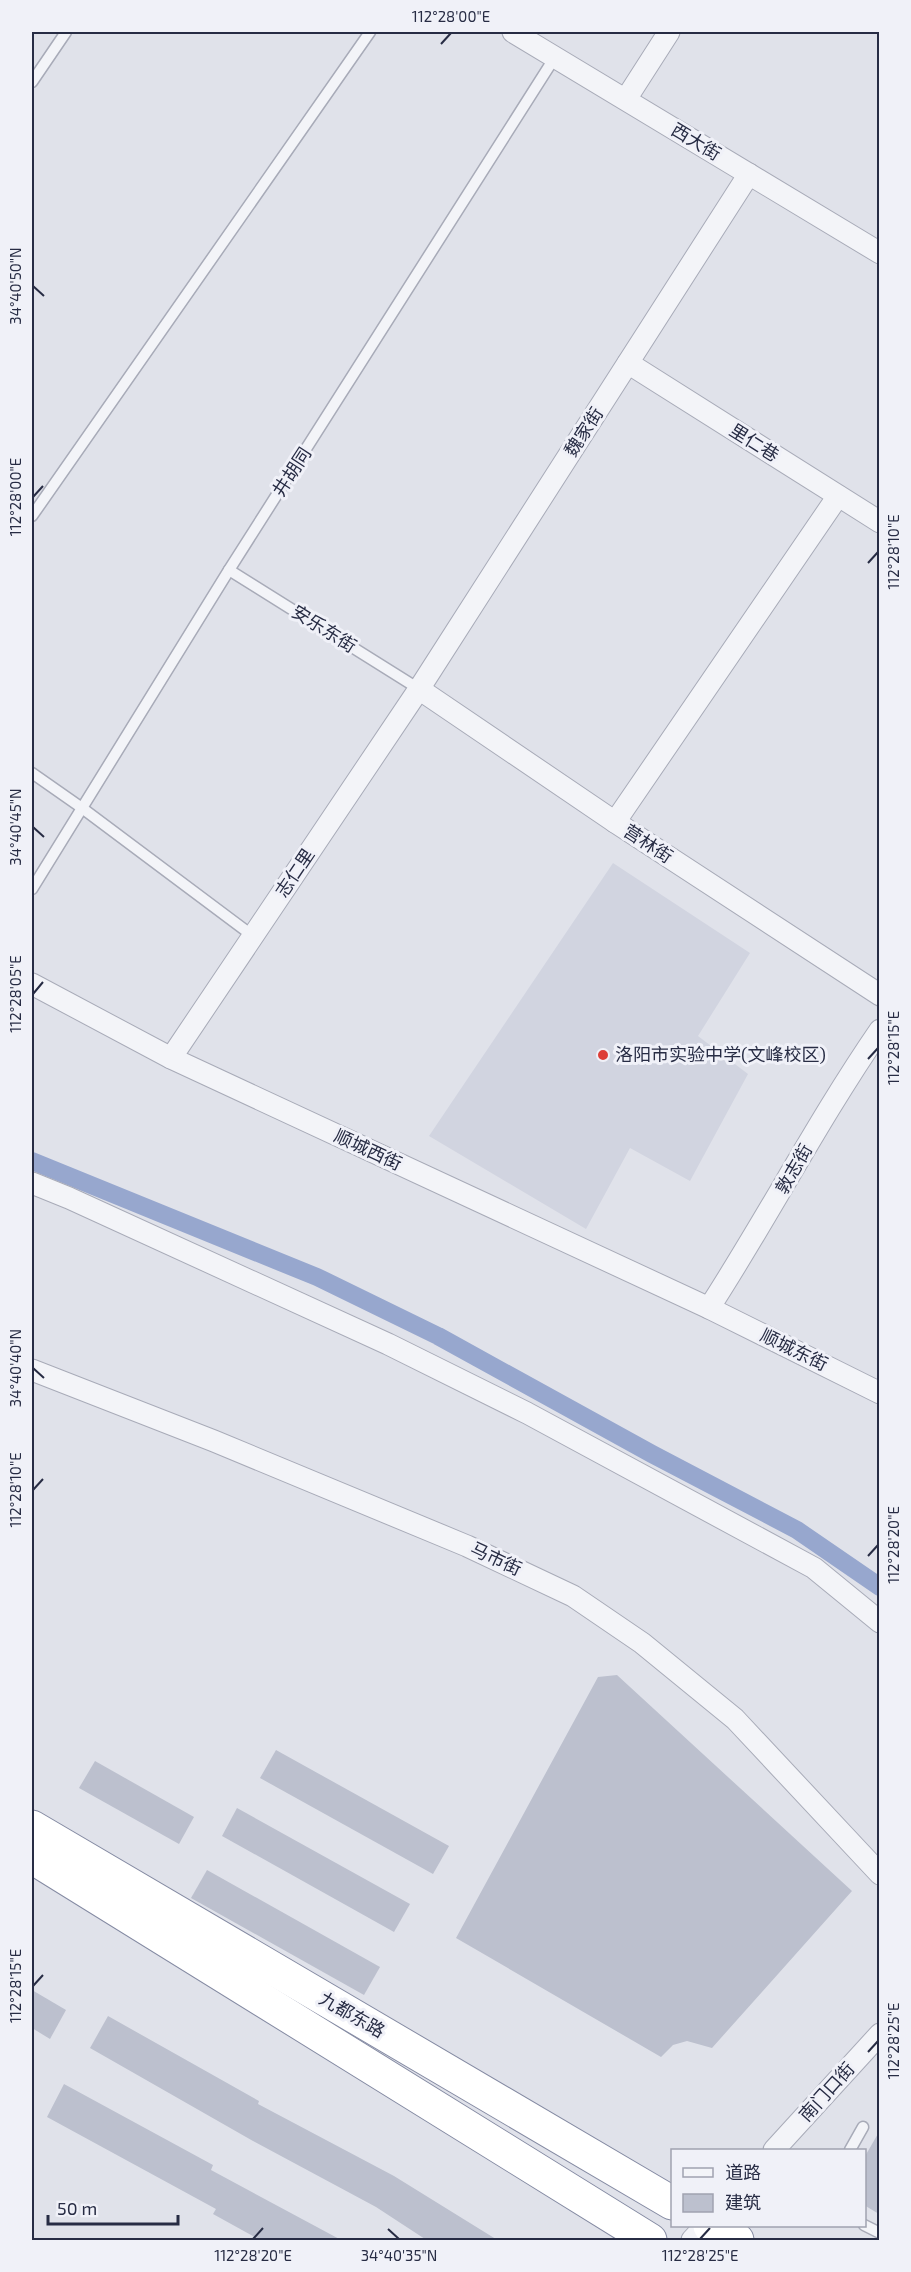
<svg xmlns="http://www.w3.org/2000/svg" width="911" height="2272" viewBox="0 0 911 2272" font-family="'Exo 2','Noto Sans SC',sans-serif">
	<rect width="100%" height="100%" fill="#e0e2ea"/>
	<!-- built -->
	<path fill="#d1d4e0" d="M613,863L750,953L698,1036L748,1074L690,1181L630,1148L586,1229L429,1136Z"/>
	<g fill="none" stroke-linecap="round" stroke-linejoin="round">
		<!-- canal -->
		<path stroke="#97a7ce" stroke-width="18" d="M32,1161L317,1277L438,1336L652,1454L797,1530L880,1587"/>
	</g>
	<!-- building -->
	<g fill="#bcc0ce">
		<path d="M617,1675L852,1891L712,2048L687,2041L673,2045L661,2057L456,1938L598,1677Z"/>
		<path d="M276,1750L449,1846L433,1874L260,1778Z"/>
		<path d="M95,1761L194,1817L179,1844L79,1788Z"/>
		<path d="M237,1808L410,1904L394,1932L222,1836Z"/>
		<path d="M207,1870L380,1967L364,1995L191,1898Z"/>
		<path d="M32,1990L66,2010L50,2039L32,2028Z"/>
		<path d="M108,2016L259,2101L258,2104L394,2176L499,2241H428L376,2207L253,2141L90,2048Z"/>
		<path d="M64,2084L213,2165L211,2170L343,2241H262L213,2214L216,2209L47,2117Z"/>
		<path d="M879,2132V2214L864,2205V2158Z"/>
	</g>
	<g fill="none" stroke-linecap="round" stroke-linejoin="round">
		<defs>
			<g id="service">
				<path d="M32,82L66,32"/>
				<path d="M32,516L370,32"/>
				<path d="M229,570L419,689"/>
				<path d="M32,773L82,808L253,936"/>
				<path d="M32,889L229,570L555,57"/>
				<path d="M850,2150L863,2127"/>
				<path d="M864,2225L880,2233"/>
			</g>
			<g id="minor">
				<path d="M513,32L880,253"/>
				<path d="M626,99L669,32"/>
				<path d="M628,363L880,522"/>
				<path d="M419,689L615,822L880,995"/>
				<path d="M615,822L838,496"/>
				<path d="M32,984L171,1058L709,1308L880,1393"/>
				<path d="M171,1058L419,689L749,174"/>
				<path d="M32,1183L69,1198L388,1344L527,1413L814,1568L880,1622"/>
				<path d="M709,1308C768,1217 818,1120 880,1030"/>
				<path d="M32,1370L214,1441L467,1546L573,1596L642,1643L735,1719L880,1874"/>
				<path d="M774,2150L880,2034"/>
				<path d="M692,2240L705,2226"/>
			</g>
			<g id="trunk">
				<path d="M32,1827L672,2203"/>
				<path d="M32,1857L650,2240"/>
				<path d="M710,2226L737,2240"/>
			</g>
		</defs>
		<!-- service casing -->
		<use href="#service" stroke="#a8abb8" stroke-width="13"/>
		<!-- minor casing -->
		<use href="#minor" stroke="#a8abb8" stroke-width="23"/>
		<!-- trunk casing -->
		<use href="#trunk" stroke="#858ba3" stroke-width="35"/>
		<!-- service -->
		<use href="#service" stroke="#f3f4f8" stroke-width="10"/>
		<!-- minor -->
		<use href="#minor" stroke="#f3f4f8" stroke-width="21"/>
		<!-- trunk -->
		<use href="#trunk" stroke="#fff" stroke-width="33"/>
	</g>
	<!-- ticks -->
	<path fill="none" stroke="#272c44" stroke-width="2" d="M441,44L451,33M33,286L44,296M33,497L43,486M868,563L878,552M33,827L44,837M33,994L43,982M868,1059L878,1048M33,1368L44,1378M33,1490L43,1479M868,1556L878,1545M33,1986L43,1975M868,2052L878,2041M388,2229L399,2239M253,2239L263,2228M700,2239L710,2228"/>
	<!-- markers -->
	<circle fill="#dd3e38" stroke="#f0f1f8" stroke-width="2" cx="603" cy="1055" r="6"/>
	<g text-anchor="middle" stroke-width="6" stroke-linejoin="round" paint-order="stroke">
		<!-- street labels -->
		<g font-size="18" fill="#272c44" stroke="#f0f1f8">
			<text transform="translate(696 142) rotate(31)" y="6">西大街</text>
			<text transform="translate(584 432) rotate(-57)" y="6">魏家街</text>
			<text transform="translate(754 443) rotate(32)" y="6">里仁巷</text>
			<text transform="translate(292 472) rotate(-57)" y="6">井胡同</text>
			<text transform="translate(324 629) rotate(32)" y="6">安乐东街</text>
			<text transform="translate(648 844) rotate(33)" y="6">营林街</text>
			<text transform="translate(295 873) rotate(-56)" y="6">志仁里</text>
			<text transform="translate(368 1150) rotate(25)" y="6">顺城西街</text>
			<text transform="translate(794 1169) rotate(-60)" y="6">敦志街</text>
			<text transform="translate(794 1350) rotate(26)" y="6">顺城东街</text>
			<text transform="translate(496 1559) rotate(25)" y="6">马市街</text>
			<text transform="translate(352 2015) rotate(30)" y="6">九都东路</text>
			<text transform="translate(827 2092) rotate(-48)" y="6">南门口街</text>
		</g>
		<!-- poi labels -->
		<g font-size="18" fill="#272c44" stroke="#f0f1f8" text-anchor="start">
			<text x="615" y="1061">洛阳市实验中学(文峰校区)</text>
		</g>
	</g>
	<!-- border -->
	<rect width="911" height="2272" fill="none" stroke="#f0f1f8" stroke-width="66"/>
	<!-- legend -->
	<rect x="671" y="2149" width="195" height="78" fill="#f0f1f8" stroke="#a0a2b0" stroke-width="1.5"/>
	<rect x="683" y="2168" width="30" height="9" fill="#f3f4f8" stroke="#a0a2b0" stroke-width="1.5"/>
	<text x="725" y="2179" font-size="18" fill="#272c44">道路</text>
	<rect x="683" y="2194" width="30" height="18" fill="#bcc0ce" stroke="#a0a2b0" stroke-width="1.5"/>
	<text x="725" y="2209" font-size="18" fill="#272c44">建筑</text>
	<!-- scale -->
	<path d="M48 2215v9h130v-9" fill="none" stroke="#272c44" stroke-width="3"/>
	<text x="57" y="2215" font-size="18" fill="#272c44" stroke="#f0f1f8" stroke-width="4.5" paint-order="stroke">50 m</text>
	<rect x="33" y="33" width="845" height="2206" fill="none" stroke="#272c44" stroke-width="2"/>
	<g font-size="15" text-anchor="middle" fill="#272c44">
		<text x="451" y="22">112°28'00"E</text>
		<text transform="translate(16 286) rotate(-90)" y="5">34°40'50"N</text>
		<text transform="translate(16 497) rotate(-90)" y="5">112°28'00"E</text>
		<text transform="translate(894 552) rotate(-90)" y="5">112°28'10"E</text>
		<text transform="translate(16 827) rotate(-90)" y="5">34°40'45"N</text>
		<text transform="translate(16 994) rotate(-90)" y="5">112°28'05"E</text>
		<text transform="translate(894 1048) rotate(-90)" y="5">112°28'15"E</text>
		<text transform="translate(16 1368) rotate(-90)" y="5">34°40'40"N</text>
		<text transform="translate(16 1490) rotate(-90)" y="5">112°28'10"E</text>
		<text transform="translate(894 1545) rotate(-90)" y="5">112°28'20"E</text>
		<text transform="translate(16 1986) rotate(-90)" y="5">112°28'15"E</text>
		<text transform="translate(894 2041) rotate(-90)" y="5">112°28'25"E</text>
		<text x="253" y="2261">112°28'20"E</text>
		<text x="399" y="2261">34°40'35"N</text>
		<text x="700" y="2261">112°28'25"E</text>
	</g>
</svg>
